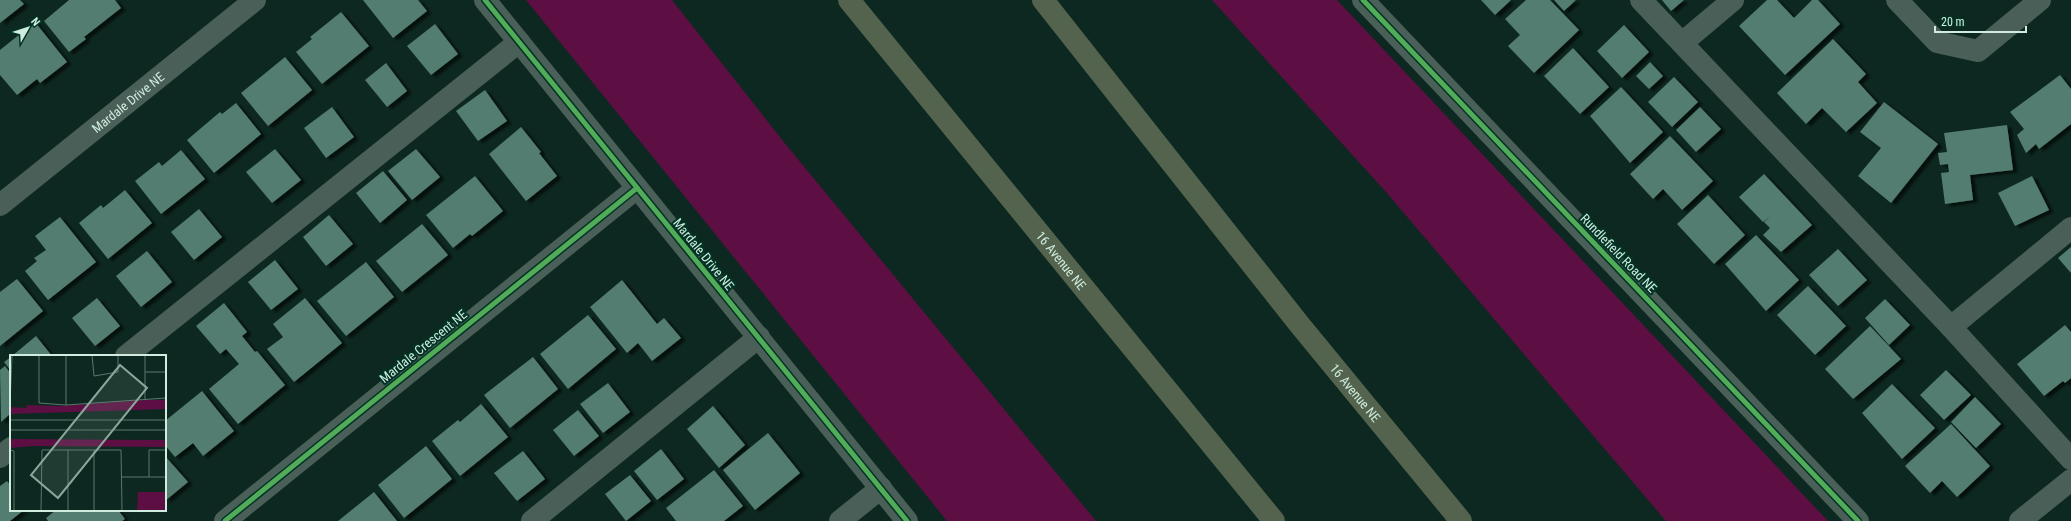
<svg xmlns="http://www.w3.org/2000/svg" width="2071" height="521" viewBox="0 0 2071 521" font-family="'Roboto Condensed',sans-serif">
	<defs>
		<filter id="shadow"><feDropShadow dx="4.5" dy="2.5" stdDeviation="1" flood-color="#0009"/></filter>
	</defs>
	<rect width="100%" height="100%" fill="#0d2820"/>
	<!-- green -->
	<g fill="#5d0f43">
		<path d="M526,0H672L783,141L1096,521H947Z"/>
		<path d="M1212,0H1337L1828,521H1666L1386,192Z"/>
	</g>
	<!-- building -->
	<g fill="#537d6f" filter="url(#shadow)">
		<path d="M0,0H20L24,4L0,23Z"/>
		<path d="M69,0H115L121,8L84,37L86,39L69,52L44,21Z"/>
		<path d="M363,0H418L427,11L393,38Z"/>
		<path d="M1481,0H1511L1495,15Z"/>
		<path d="M1526,0H1550L1579,30L1534,73L1508,46L1520,35L1505,19Z"/>
		<path d="M1554,0H1576L1564,11Z"/>
		<path d="M1662,0H1684L1671,11Z"/>
		<path d="M1767,0H1777L1794,18L1812,0H1818L1840,24L1785,75L1739,26Z"/>
		<path d="M341,12L369,46L322,84L296,52L312,39L310,37Z"/>
		<path d="M35,22L67,62L40,83L37,79L17,95L0,75V50Z"/>
		<path d="M435,24L458,54L431,75L407,46Z"/>
		<path d="M1624,25L1649,52L1622,78L1597,51Z"/>
		<path d="M1833,39L1866,74L1858,82L1877,103L1846,132L1822,108L1806,124L1777,93Z"/>
		<path d="M1573,48L1609,87L1580,114L1544,76Z"/>
		<path d="M285,57L312,90L268,126L241,93Z"/>
		<path d="M1650,62L1663,76L1649,89L1636,76Z"/>
		<path d="M386,63L407,91L387,107L365,80Z"/>
		<path d="M2060,75L2071,89V124L2039,149L2036,144L2026,153L2017,135L2024,129L2010,112Z"/>
		<path d="M1674,77L1698,102L1672,127L1648,102Z"/>
		<path d="M1621,87L1663,132L1630,163L1590,116Z"/>
		<path d="M485,90L507,121L478,141L456,111Z"/>
		<path d="M1884,102L1938,144L1891,203L1858,176L1881,148L1860,132Z"/>
		<path d="M236,103L261,134L214,173L187,140L220,112L222,114Z"/>
		<path d="M332,107L354,137L326,158L304,128Z"/>
		<path d="M1700,107L1721,129L1696,152L1676,130Z"/>
		<path d="M2007,125L2013,170L1970,175L1973,200L1945,204L1941,173L1949,172L1948,164L1940,165L1938,153L1947,152L1944,133Z"/>
		<path d="M521,127L541,152L539,153L557,176L526,201L489,154Z"/>
		<path d="M1670,136L1713,181L1682,210L1663,189L1653,199L1630,174Z"/>
		<path d="M275,149L301,180L272,203L246,172Z"/>
		<path d="M416,149L440,177L412,200L388,171Z"/>
		<path d="M181,150L205,179L161,214L135,181L159,162L162,166Z"/>
		<path d="M383,171L407,200L380,223L356,193Z"/>
		<path d="M1764,174L1812,225L1781,252L1763,235L1770,228L1764,222L1771,216L1763,222L1739,197Z"/>
		<path d="M475,176L503,211L472,236L470,234L453,248L426,215Z"/>
		<path d="M2032,176L2049,210L2015,226L1998,193Z"/>
		<path d="M125,190L152,223L108,259L79,223L101,205L103,208Z"/>
		<path d="M1708,195L1745,235L1714,264L1677,224Z"/>
		<path d="M199,209L222,237L194,260L171,232Z"/>
		<path d="M329,215L353,244L326,266L303,237Z"/>
		<path d="M60,217L96,262L48,300L25,271L37,261L34,258L46,250L35,236Z"/>
		<path d="M422,224L448,255L402,292L376,261Z"/>
		<path d="M1756,235L1799,280L1766,311L1725,264Z"/>
		<path d="M2071,247V273L2058,258Z"/>
		<path d="M1838,249L1867,280L1838,306L1809,275Z"/>
		<path d="M147,251L172,282L141,307L116,276Z"/>
		<path d="M275,260L298,289L271,310L248,282Z"/>
		<path d="M366,262L394,297L346,336L317,301Z"/>
		<path d="M17,279L43,311L0,346V292Z"/>
		<path d="M622,280L657,324L664,318L681,338L652,361L638,343L627,353L590,307Z"/>
		<path d="M1808,286L1846,326L1815,355L1777,315Z"/>
		<path d="M97,298L120,326L95,346L72,318Z"/>
		<path d="M305,298L342,343L294,382L267,349L283,337L273,324Z"/>
		<path d="M1885,299L1910,325L1889,345L1865,318Z"/>
		<path d="M224,303L247,332L242,336L255,352L257,351L285,385L238,424L209,389L239,364L226,349L220,354L196,326Z"/>
		<path d="M588,315L616,349L568,389L540,354Z"/>
		<path d="M2065,325L2071,332V378L2065,383L2063,381L2044,396L2017,364Z"/>
		<path d="M1870,326L1901,359L1853,399L1825,369Z"/>
		<path d="M36,336L52,356H12Z"/>
		<path d="M11,357V371L4,362Z"/>
		<path d="M533,357L558,389L510,428L484,395Z"/>
		<path d="M5,366L11,374V413L1,422L0,370Z"/>
		<path d="M1946,370L1971,395L1944,420L1920,395Z"/>
		<path d="M608,383L630,412L603,433L580,404Z"/>
		<path d="M1892,384L1935,428L1902,459L1862,413Z"/>
		<path d="M202,391L234,431L203,456L193,443L175,457L165,445V421Z"/>
		<path d="M1975,397L2001,424L1976,448L1951,422Z"/>
		<path d="M481,404L508,437L460,476L432,441L458,420L460,422Z"/>
		<path d="M713,406L745,445L719,468L687,429Z"/>
		<path d="M578,410L599,436L574,456L553,430Z"/>
		<path d="M1951,424L1990,466L1957,497L1942,481L1930,493L1905,466Z"/>
		<path d="M768,433L800,473L755,510L723,470Z"/>
		<path d="M426,446L452,479L404,518L378,485Z"/>
		<path d="M661,449L684,479L657,500L634,471Z"/>
		<path d="M523,451L545,479L517,501L494,473Z"/>
		<path d="M165,456L188,482L165,501Z"/>
		<path d="M714,470L743,506L724,521H676L666,508Z"/>
		<path d="M630,475L651,501L626,521L605,494Z"/>
		<path d="M7,481L11,486V510H24L10,521H0V486Z"/>
		<path d="M374,492L397,521H338Z"/>
		<path d="M56,510H118L125,519L122,521H48L46,518Z"/>
	</g>
	<g fill="none" stroke-linecap="round" stroke-linejoin="round">
		<!-- minor -->
		<g stroke="#495f57" stroke-width="22">
			<path d="M485,0L907,521"/>
			<path d="M1363,0L1858,521"/>
			<path d="M1641,0L1951,327L2071,459"/>
			<path d="M1897,0L1937,42L1978,51L2040,0"/>
			<path d="M1682,43L1733,0"/>
			<path id="s1" d="M0,205L255,0"/>
			<path d="M1951,327L2071,228"/>
			<path d="M126,356L519,42"/>
			<path d="M0,457L11,448"/>
			<path d="M225,521L637,188"/>
			<path d="M532,521L759,337"/>
			<path d="M840,521L881,488"/>
			<path d="M2020,521L2071,480"/>
		</g>
		<!-- highway -->
		<g stroke="#53634d" stroke-width="22">
			<path id="s2" d="M849,0L1274,521"/>
			<path id="s3" d="M1043,0L1299,324L1461,521"/>
		</g>
		<defs>
			<g id="cycleway">
				<path d="M485,0L907,521"/>
				<path d="M1363,0L1858,521"/>
				<path d="M225,521L637,188"/>
			</g>
		</defs>
		<!-- cycleway casing -->
		<use href="#cycleway" stroke="#023324" stroke-width="8"/>
		<!-- cycleway -->
		<use href="#cycleway" stroke="#51ab58" stroke-width="5"/>
	</g>
	<g text-anchor="middle" stroke-width="4" stroke-linejoin="round" paint-order="stroke">
		<!-- street labels -->
		<g font-size="13" fill="#cfecdf" stroke="#023324">
			<text dy="5" stroke="none"><textPath href="#s1" startOffset="164">Mardale Drive NE</textPath></text>
			<text transform="translate(1619 253) rotate(46)" y="5">Rundlefield Road NE</text>
			<text transform="translate(704 254) rotate(51)" y="5">Mardale Drive NE</text>
			<text dy="5" stroke="none"><textPath href="#s2" startOffset="336">16 Avenue NE</textPath></text>
			<text transform="translate(423 346) rotate(-39)" y="5">Mardale Crescent NE</text>
			<text dy="5" stroke="none"><textPath href="#s3" startOffset="502">16 Avenue NE</textPath></text>
		</g>
	</g>
	<!-- overview -->
	<g transform="translate(10 355)">
		<rect width="156" height="156" fill="#0d2820"/>
		<path d="M137,45H156V54L0,59V52L16,53L17,50L50,51ZM0,84L146,85H156V92L23,91L0,93ZM128,137H156V156H127Z" fill="#5d0f43"/>
		<path fill="none" stroke="#5b766c" stroke-width="1" d="M29,0V48L56,50M56,0V50L156,43M82,0L84,21L108,17V0M135,0V44M135,17H156M0,50L2,0M0,65H156M0,75H156M0,95L4,96V156M111,122H156M139,122V95H156M31,156L32,95H111L112,156M58,156V95M84,156V95"/>
		<path fill="#8ba79c" fill-opacity="0.15" stroke="#8ba79c" stroke-width="2" d="M110,10L137,33L48,143L21,120Z"/>
		<rect width="156" height="156" fill="none" stroke="#cfecdf" stroke-width="2"/>
	</g>
	<!-- north arrow -->
	<g transform="translate(28 28) rotate(51)" stroke="#023324" stroke-width="3" paint-order="stroke">
	<path d="M0-3L7 15L0 10L-7 15Z" fill="#cfecdf"/>
	<text y="-6" font-size="11" font-weight="bold" text-anchor="middle" fill="#cfecdf">N</text>
	</g>
	<!-- scale -->
	<path d="M1935 26v6h91v-6" fill="none" stroke="#cfecdf" stroke-width="2"/>
	<text x="1941" y="26" font-size="12" fill="#cfecdf" stroke="#023324" stroke-width="3" paint-order="stroke">20 m</text>
</svg>
